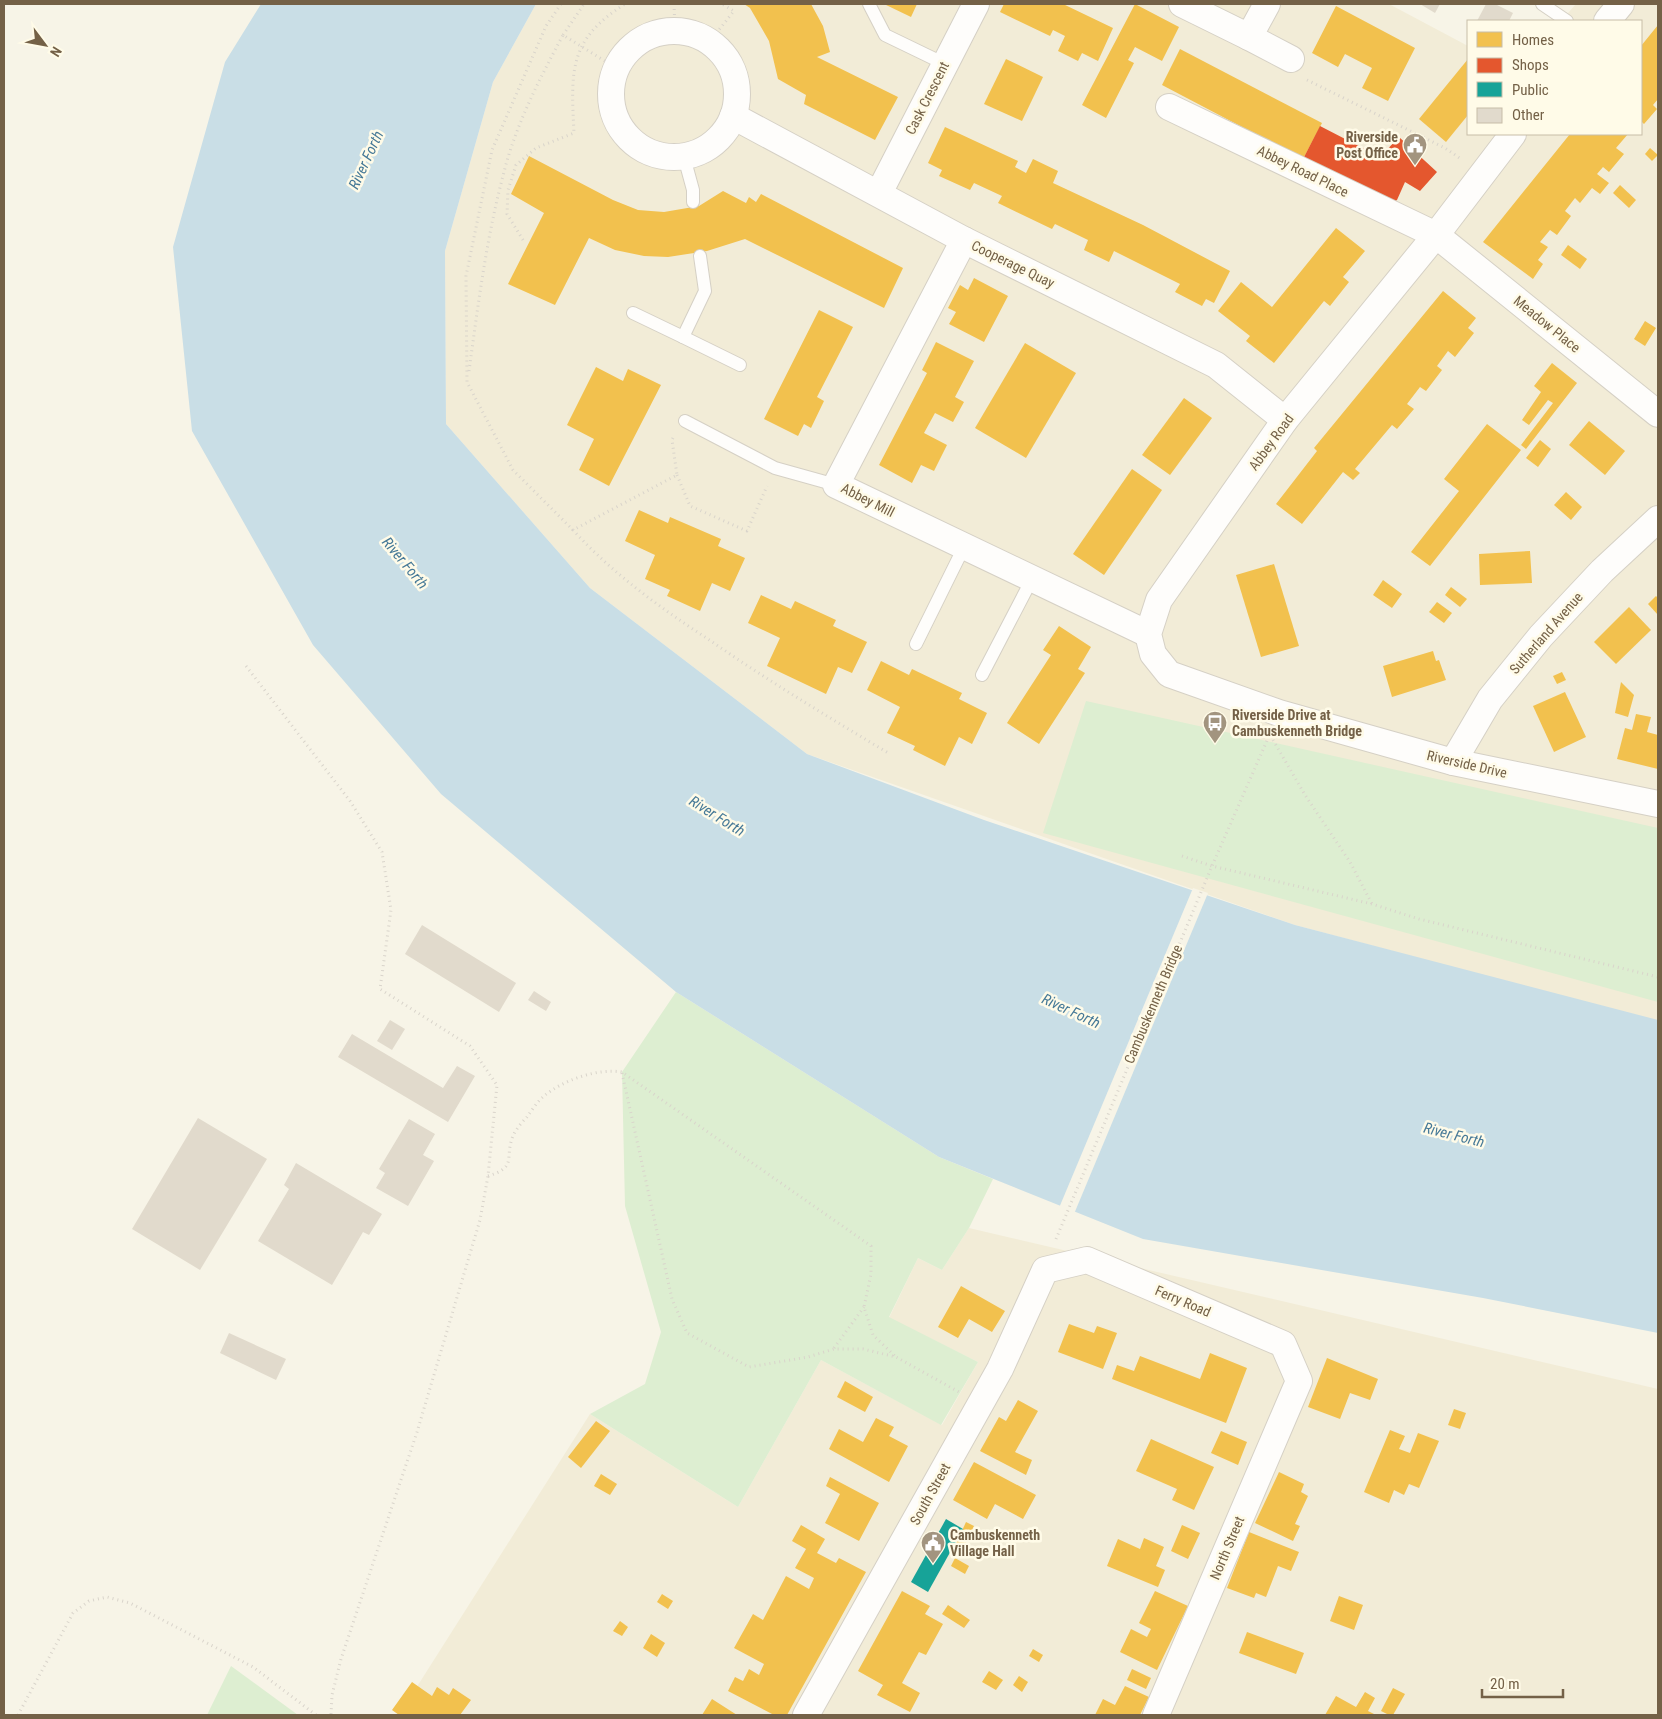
<svg xmlns="http://www.w3.org/2000/svg" width="1662" height="1719" viewBox="0 0 1662 1719" font-family="'Roboto Condensed',sans-serif">
	<rect width="100%" height="100%" fill="#f7f4e7"/>
	<!-- residential -->
	<g fill="#f2ecd7">
		<path d="M536,4H1389L1468,46V134H1641V21H1561L1576,4H1658V1022L1295,925L807,754L590,588L446,424L445,251L493,82Z"/>
		<path d="M969,1228L1658,1389V1715H399L590,1414L738,1507L821,1360L942,1425L978,1362L889,1318L918,1258L942,1270Z"/>
	</g>
	<!-- green -->
	<g fill="#ddeed1">
		<path d="M1086,701L1658,828V1002L1043,833Z"/>
		<path d="M676,992L939,1157L993,1179L969,1228L942,1270L918,1258L889,1317L978,1362L941,1425L821,1360L738,1507L590,1414L645,1384L661,1332L625,1206L622,1072Z"/>
		<path d="M231,1666L298,1715H207Z"/>
	</g>
	<!-- water -->
	<path fill="#c9dee6" d="M261,4H536L493,82L445,251L446,424L590,588L807,754L984,820L1295,925L1658,1020V1333L1483,1298L1143,1239L939,1157L676,992L441,794L313,645L192,431L173,247L225,62Z"/>
	<!-- pier -->
	<path fill="#f7f4e7" d="M1193,888L1208,893L1074,1214L1059,1208Z"/>
	<!-- homes -->
	<g fill="#f2c14e">
		<path d="M744,4H811L823,26L830,52L817,57L898,97L875,140L804,104L806,95L778,79L769,41L750,8Z"/>
		<path d="M884,4H917L911,17Z"/>
		<path d="M1004,4H1063L1113,28L1098,61L1082,53L1078,61L1058,51L1065,36L1053,30L1050,36L1000,12Z"/>
		<path d="M1135,4L1179,27L1162,61L1135,47L1128,60L1134,63L1106,118L1082,105Z"/>
		<path d="M1336,6L1415,48L1388,101L1362,88L1372,68L1345,54L1338,67L1312,53Z"/>
		<path d="M1658,25V99L1653,105L1657,109L1644,124L1641,121V46Z"/>
		<path d="M1180,49L1322,123L1303,159L1162,85Z"/>
		<path d="M1006,59L1043,77L1022,121L984,104Z"/>
		<path d="M1468,59V115L1446,142L1419,119Z"/>
		<path d="M945,127L1018,161L1015,167L1026,173L1033,159L1058,171L1053,183L1143,225L1230,271L1214,303L1206,299L1202,306L1175,292L1180,284L1114,251L1109,262L1084,250L1088,240L1055,224L1052,229L998,203L1002,196L974,183L970,190L939,176L942,170L928,163Z"/>
		<path d="M1570,134H1628L1616,148L1624,154L1609,172L1603,167L1597,174L1609,183L1600,194L1592,188L1580,203L1575,198L1565,211L1571,216L1557,235L1550,230L1540,242L1548,247L1538,260L1543,264L1533,279L1483,242Z"/>
		<path d="M1650,148L1658,155L1652,161L1645,154Z"/>
		<path d="M529,156L613,200L638,210L664,212L699,206L723,191L746,203L749,197L756,202L761,194L903,268L884,308L745,239L707,251L668,257L644,256L615,250L589,238L555,305L508,284L544,213L511,194Z"/>
		<path d="M1620,185L1636,200L1629,208L1613,193Z"/>
		<path d="M1336,228L1365,251L1343,277L1349,282L1330,306L1324,301L1274,363L1246,341L1250,336L1218,311L1241,282L1272,307Z"/>
		<path d="M1568,245L1587,259L1580,269L1561,255Z"/>
		<path d="M974,278L1008,296L984,342L949,324L956,312L948,308L960,285L968,290Z"/>
		<path d="M1443,291L1476,318L1468,328L1474,333L1455,357L1448,351L1437,366L1442,370L1426,391L1420,387L1407,404L1414,409L1397,429L1392,425L1355,469L1360,473L1353,480L1343,472L1302,524L1276,504L1317,451L1314,448Z"/>
		<path d="M819,310L853,327L817,397L824,401L811,428L804,424L798,436L764,419Z"/>
		<path d="M1645,321L1656,328L1645,346L1634,339Z"/>
		<path d="M936,342L974,361L955,397L964,402L953,422L935,413L924,433L947,445L934,471L921,465L912,483L879,465L927,373L922,370Z"/>
		<path d="M1025,343L1076,373L1026,458L975,428Z"/>
		<path d="M1552,363L1577,383L1526,449L1521,445L1553,403L1548,400L1529,425L1522,420L1541,392L1534,386Z"/>
		<path d="M596,367L623,381L628,369L661,385L609,486L579,470L594,439L567,425Z"/>
		<path d="M1184,398L1212,418L1170,475L1142,455Z"/>
		<path d="M1589,421L1625,451L1605,475L1569,445Z"/>
		<path d="M1487,424L1521,450L1430,566L1411,552L1459,491L1444,479Z"/>
		<path d="M1540,440L1551,449L1538,467L1526,458Z"/>
		<path d="M1132,469L1162,490L1104,575L1073,554Z"/>
		<path d="M1566,492L1582,507L1571,520L1554,505Z"/>
		<path d="M639,510L668,523L670,517L721,539L718,546L745,558L730,591L712,583L700,611L667,596L670,590L645,579L655,555L625,541Z"/>
		<path d="M1530,551L1532,583L1480,585L1479,554Z"/>
		<path d="M1274,564L1299,646L1261,657L1236,575Z"/>
		<path d="M1383,580L1402,594L1392,608L1373,595Z"/>
		<path d="M1451,587L1467,599L1460,607L1445,595Z"/>
		<path d="M761,595L791,609L795,601L836,620L833,626L867,642L852,673L838,667L826,694L767,666L780,638L748,623Z"/>
		<path d="M1656,596L1658,598V615L1648,604Z"/>
		<path d="M1437,602L1452,613L1444,623L1429,612Z"/>
		<path d="M1629,607L1651,630L1616,664L1594,642Z"/>
		<path d="M1059,626L1091,647L1078,669L1085,673L1039,744L1007,723L1051,655L1043,650Z"/>
		<path d="M1433,651L1436,661L1439,660L1446,680L1392,697L1383,666Z"/>
		<path d="M881,661L909,675L912,669L962,693L959,699L987,713L972,744L959,737L945,766L913,750L915,746L887,733L900,707L867,690Z"/>
		<path d="M1562,672L1566,680L1557,684L1553,676Z"/>
		<path d="M1621,682L1634,695L1628,717L1615,713Z"/>
		<path d="M1565,692L1586,737L1554,752L1533,706Z"/>
		<path d="M1636,714L1651,717L1647,732L1658,735V769L1617,759L1625,728L1632,730Z"/>
		<path d="M961,1286L1005,1311L992,1332L969,1319L958,1338L938,1327Z"/>
		<path d="M1069,1324L1094,1333L1097,1326L1117,1333L1103,1369L1058,1352Z"/>
		<path d="M1210,1353L1247,1368L1226,1423L1112,1379L1117,1365L1134,1371L1140,1356L1200,1379Z"/>
		<path d="M1327,1358L1378,1379L1370,1400L1350,1393L1340,1419L1308,1407Z"/>
		<path d="M845,1381L873,1397L865,1412L837,1397Z"/>
		<path d="M1018,1400L1038,1411L1015,1452L1032,1460L1026,1475L980,1451L999,1417L1006,1421Z"/>
		<path d="M1454,1409L1466,1413L1460,1429L1448,1425Z"/>
		<path d="M876,1418L894,1427L889,1436L908,1446L889,1482L829,1449L839,1429L863,1442Z"/>
		<path d="M596,1421L610,1431L581,1468L568,1457Z"/>
		<path d="M1390,1430L1405,1436L1399,1449L1410,1453L1418,1433L1439,1441L1419,1488L1409,1484L1404,1495L1394,1490L1389,1503L1364,1492Z"/>
		<path d="M1221,1431L1247,1442L1238,1465L1211,1453Z"/>
		<path d="M1151,1439L1214,1467L1194,1510L1172,1500L1177,1489L1136,1471Z"/>
		<path d="M974,1462L1036,1495L1023,1519L995,1504L987,1519L953,1500Z"/>
		<path d="M1279,1472L1304,1484L1301,1492L1308,1496L1295,1524L1300,1526L1293,1541L1255,1523Z"/>
		<path d="M601,1474L617,1484L610,1495L594,1486Z"/>
		<path d="M830,1477L879,1503L859,1541L825,1523L840,1494L826,1486Z"/>
		<path d="M966,1522L974,1526L962,1550L955,1546Z"/>
		<path d="M801,1525L825,1539L817,1553L836,1563L839,1558L866,1572L787,1715H774L728,1691L735,1677L743,1681L749,1669L759,1675L764,1664L734,1648L753,1614L763,1620L786,1576L809,1589L814,1578L795,1568L806,1549L792,1541Z"/>
		<path d="M1182,1525L1200,1533L1188,1559L1171,1551Z"/>
		<path d="M1249,1532L1299,1552L1291,1571L1278,1566L1266,1597L1256,1593L1254,1598L1227,1588Z"/>
		<path d="M1144,1538L1164,1547L1156,1566L1165,1570L1158,1587L1107,1566L1118,1539L1140,1549Z"/>
		<path d="M955,1558L969,1566L965,1574L951,1566Z"/>
		<path d="M902,1591L930,1606L925,1614L943,1624L926,1655L919,1652L902,1683L920,1693L910,1712L877,1695L883,1685L858,1671Z"/>
		<path d="M1155,1591L1188,1606L1157,1670L1120,1652L1131,1629L1147,1637L1151,1629L1139,1623Z"/>
		<path d="M662,1594L673,1601L668,1609L657,1602Z"/>
		<path d="M1339,1596L1363,1605L1354,1630L1330,1621Z"/>
		<path d="M948,1605L970,1620L964,1628L942,1614Z"/>
		<path d="M620,1621L628,1627L622,1636L613,1631Z"/>
		<path d="M1247,1632L1304,1653L1296,1674L1239,1653Z"/>
		<path d="M651,1634L665,1643L657,1657L643,1648Z"/>
		<path d="M1033,1649L1043,1655L1039,1662L1029,1656Z"/>
		<path d="M1132,1669L1151,1678L1146,1689L1127,1680Z"/>
		<path d="M989,1671L1003,1680L996,1690L982,1682Z"/>
		<path d="M1019,1676L1028,1682L1022,1692L1013,1685Z"/>
		<path d="M412,1682L432,1696L437,1687L449,1695L453,1688L471,1700L460,1715H399L392,1710Z"/>
		<path d="M1125,1686L1149,1697L1140,1715H1095L1103,1699L1115,1705Z"/>
		<path d="M1393,1688L1405,1694L1393,1715H1389L1381,1711Z"/>
		<path d="M1365,1692L1375,1698L1368,1711L1376,1715H1325L1336,1696L1356,1707Z"/>
		<path d="M712,1699L737,1715H702Z"/>
	</g>
	<!-- shops -->
	<path fill="#e4572e" d="M1320,126L1380,157L1399,137L1437,172L1420,191L1405,182L1397,200L1391,204L1303,159Z"/>
	<!-- public -->
	<path fill="#17a398" d="M946,1519L963,1529L928,1592L911,1582Z"/>
	<!-- building -->
	<g fill="#e1dacc">
		<path d="M1420,4H1440L1435,13Z"/>
		<path d="M1486,4H1495L1513,13L1509,21H1477Z"/>
		<path d="M422,925L516,983L499,1012L405,954Z"/>
		<path d="M534,991L551,1002L546,1011L528,1000Z"/>
		<path d="M390,1020L405,1029L392,1050L377,1041Z"/>
		<path d="M352,1034L443,1088L457,1066L475,1076L448,1122L338,1057Z"/>
		<path d="M198,1118L267,1159L200,1270L132,1229Z"/>
		<path d="M409,1119L435,1134L423,1155L434,1161L408,1206L376,1188L385,1173L379,1169Z"/>
		<path d="M296,1163L382,1214L369,1235L363,1232L332,1285L258,1241L289,1189L284,1185Z"/>
		<path d="M229,1333L286,1359L276,1380L220,1353Z"/>
	</g>
	<g fill="none" stroke-linecap="round" stroke-linejoin="round">
		<defs>
			<g id="lane">
				<path d="M869,4L885,35L945,64"/>
				<path d="M1542,4L1567,21"/>
				<path d="M684,157L693,190V202"/>
				<path d="M633,313L683,337L705,291L700,256"/>
				<path d="M683,337L740,365"/>
				<path d="M685,421L775,468L836,485"/>
				<path d="M916,644L964,547"/>
				<path d="M982,675L1032,579"/>
			</g>
			<g id="street">
				<path d="M1182,4L1249,37L1267,4"/>
				<path d="M1607,21L1621,4"/>
				<circle cx="674" cy="94" r="63"/>
				<path d="M1249,37L1291,59"/>
				<path d="M1169,107L1436,235L1658,414"/>
				<path d="M733,116L964,240L1216,365L1285,420"/>
				<path d="M1513,134L1436,235L1285,420L1159,600L1148,634L1153,654L1169,674L1279,713L1453,762L1658,804"/>
				<path d="M879,193L976,4"/>
				<path d="M964,240L836,485L1148,634"/>
				<path d="M1453,762L1490,699L1541,636L1602,571L1658,519"/>
				<path d="M806,1715L1000,1369L1045,1270L1087,1260L1283,1344L1299,1381L1156,1715"/>
			</g>
		</defs>
		<!-- lane casing -->
		<use href="#lane" stroke="#d5d0c5" stroke-width="14"/>
		<!-- street casing -->
		<use href="#street" stroke="#d5d0c5" stroke-width="28"/>
		<!-- path -->
		<g stroke="#d9d4cb" stroke-width="3" stroke-dasharray="1 4" stroke-linecap="butt">
			<path d="M561,4L546,26L492,150L466,276L467,382L513,470L573,530"/>
			<path d="M674,4L675,30"/>
			<path d="M563,35L584,4"/>
			<path d="M710,41L734,11L722,4"/>
			<path d="M1307,80L1445,148L1461,159"/>
			<path d="M523,240L507,214L508,190L516,165L536,148L574,133C571,71 568,40 625,4"/>
			<path d="M469,371C478,306 486,240 503,176C515,126 539,80 563,35L616,68"/>
			<path d="M673,438L672,440L677,475L573,530C612,573 659,607 708,639C767,680 828,717 890,754"/>
			<path d="M677,475L690,506L747,531L767,486"/>
			<path d="M246,666L350,801L382,852L391,910L380,989L470,1046L497,1085L488,1176L480,1220L417,1432L341,1659L332,1695L331,1715"/>
			<path d="M1273,740L1305,795L1350,862L1372,904"/>
			<path d="M1182,856L1212,866L1372,904L1419,919L1658,977"/>
			<path d="M622,1073L672,1299L687,1333L749,1367L808,1357L834,1349H863L896,1357L959,1392"/>
			<path d="M488,1176C518,1167 504,1158 513,1136C516,1129 522,1122 527,1117C532,1110 537,1102 544,1096C563,1080 598,1068 622,1072L871,1246V1274L864,1307L873,1335L896,1357"/>
			<path d="M1056,1239L1212,866L1269,736"/>
			<path d="M834,1348L864,1307"/>
			<path d="M18,1715L73,1613L89,1601L107,1597L130,1603L253,1667L316,1715"/>
		</g>
		<!-- lane -->
		<use href="#lane" stroke="#fefdfb" stroke-width="12"/>
		<!-- street -->
		<use href="#street" stroke="#fefdfb" stroke-width="26"/>
	</g>
	<!-- icons -->
	<defs>
		<symbol id="civic-pin" viewBox="-11 -11 22 30"><path d="M0 17L-7.5 6A9.5 9.5 0 1 1 7.5 6Z" fill="#a2947f" stroke="#fffbe8"/><path d="M-.6-6.5H3V-4.5H.6V-3L4-1V1h2V6H-6V1h2V-1L-.6-3ZM-1.2 2.5V6h2.4V2.5Z" fill="#fff"/></symbol>
		<symbol id="bus-pin" viewBox="-11 -11 22 30"><path d="M0 17L-7.5 6A9.5 9.5 0 1 1 7.5 6Z" fill="#a2947f" stroke="#fffbe8"/><path d="M-5-6H5V4H4V6H2V4H-2V6H-4V4H-5ZM-3.5-4V0h7V-4ZM-3.5 1.2v1.5H-2V1.2ZM2 1.2v1.5H3.5V1.2Z" fill="#fff"/></symbol>
	</defs>
	<g fill-rule="evenodd">
		<use href="#civic-pin" x="1401" y="131" width="28" height="38"/>
		<use href="#bus-pin" x="1201" y="709" width="28" height="38"/>
		<use href="#civic-pin" x="919" y="1529" width="28" height="38"/>
	</g>
	<g text-anchor="middle" stroke-width="5" stroke-linejoin="round" paint-order="stroke">
		<!-- street labels -->
		<g font-size="14" fill="#746147" stroke="#fffbe8">
			<text transform="translate(927 98) rotate(-63)" y="5">Cask Crescent</text>
			<text transform="translate(1303 171) rotate(26)" y="5">Abbey Road Place</text>
			<text transform="translate(1013 264) rotate(26)" y="5">Cooperage Quay</text>
			<text transform="translate(1547 324) rotate(39)" y="5">Meadow Place</text>
			<text transform="translate(1271 442) rotate(-54)" y="5">Abbey Road</text>
			<text transform="translate(868 500) rotate(27)" y="5">Abbey Mill</text>
			<text transform="translate(1546 633) rotate(-49)" y="5">Sutherland Avenue</text>
			<text transform="translate(1467 764) rotate(13)" y="5">Riverside Drive</text>
			<text transform="translate(1153 1004) rotate(-67)" y="5">Cambuskenneth Bridge</text>
			<text transform="translate(1183 1301) rotate(23)" y="5">Ferry Road</text>
			<text transform="translate(930 1494) rotate(-61)" y="5">South Street</text>
			<text transform="translate(1227 1548) rotate(-67)" y="5">North Street</text>
		</g>
		<!-- poi labels -->
		<g font-size="14" font-weight="bold" fill="#746147" stroke="#fffbe8" text-anchor="start">
			<text x="1398" y="142" text-anchor="end">Riverside<tspan x="1398" dy="16">Post Office</tspan></text>
			<text x="1232" y="720">Riverside Drive at<tspan x="1232" dy="16">Cambuskenneth Bridge</tspan></text>
			<text x="950" y="1540">Cambuskenneth<tspan x="950" dy="16">Village Hall</tspan></text>
		</g>
		<!-- water labels -->
		<g font-size="15" font-style="italic" fill="#467997" stroke="#fffbe8">
			<text transform="translate(366 160) rotate(-65)" y="5">River Forth</text>
			<text transform="translate(405 563) rotate(50)" y="5">River Forth</text>
			<text transform="translate(717 816) rotate(32)" y="5">River Forth</text>
			<text transform="translate(1071 1011) rotate(25)" y="5">River Forth</text>
			<text transform="translate(1454 1135) rotate(14)" y="5">River Forth</text>
		</g>
	</g>
	<!-- border -->
	<rect width="1662" height="1719" fill="none" stroke="#746147" stroke-width="10"/>
	<!-- legend -->
	<rect x="1467" y="20" width="175" height="115" fill="#fffbe8" stroke="#c7bda8"/>
	<rect x="1477" y="32" width="25" height="15" fill="#f2c14e" stroke="#c7bda8"/>
	<text x="1512" y="45" font-size="15" fill="#746147">Homes</text>
	<rect x="1477" y="58" width="25" height="15" fill="#e4572e" stroke="#c7bda8"/>
	<text x="1512" y="70" font-size="15" fill="#746147">Shops</text>
	<rect x="1477" y="82" width="25" height="15" fill="#17a398" stroke="#c7bda8"/>
	<text x="1512" y="95" font-size="15" fill="#746147">Public</text>
	<rect x="1477" y="108" width="25" height="15" fill="#e1dacc" stroke="#c7bda8"/>
	<text x="1512" y="120" font-size="15" fill="#746147">Other</text>
	<!-- north arrow -->
	<g transform="translate(45 45) rotate(122)" stroke="#fffbe8" stroke-width="4" paint-order="stroke">
	<path d="M0-4L9 19L0 12L-9 19Z" fill="#746147"/>
	<text y="-8" font-size="14" font-weight="bold" text-anchor="middle" fill="#746147">N</text>
	</g>
	<!-- scale -->
	<path d="M1482 1689v8h81v-8" fill="none" stroke="#746147" stroke-width="2.5"/>
	<text x="1490" y="1689" font-size="15" fill="#746147" stroke="#fffbe8" stroke-width="4" paint-order="stroke">20 m</text>
</svg>
